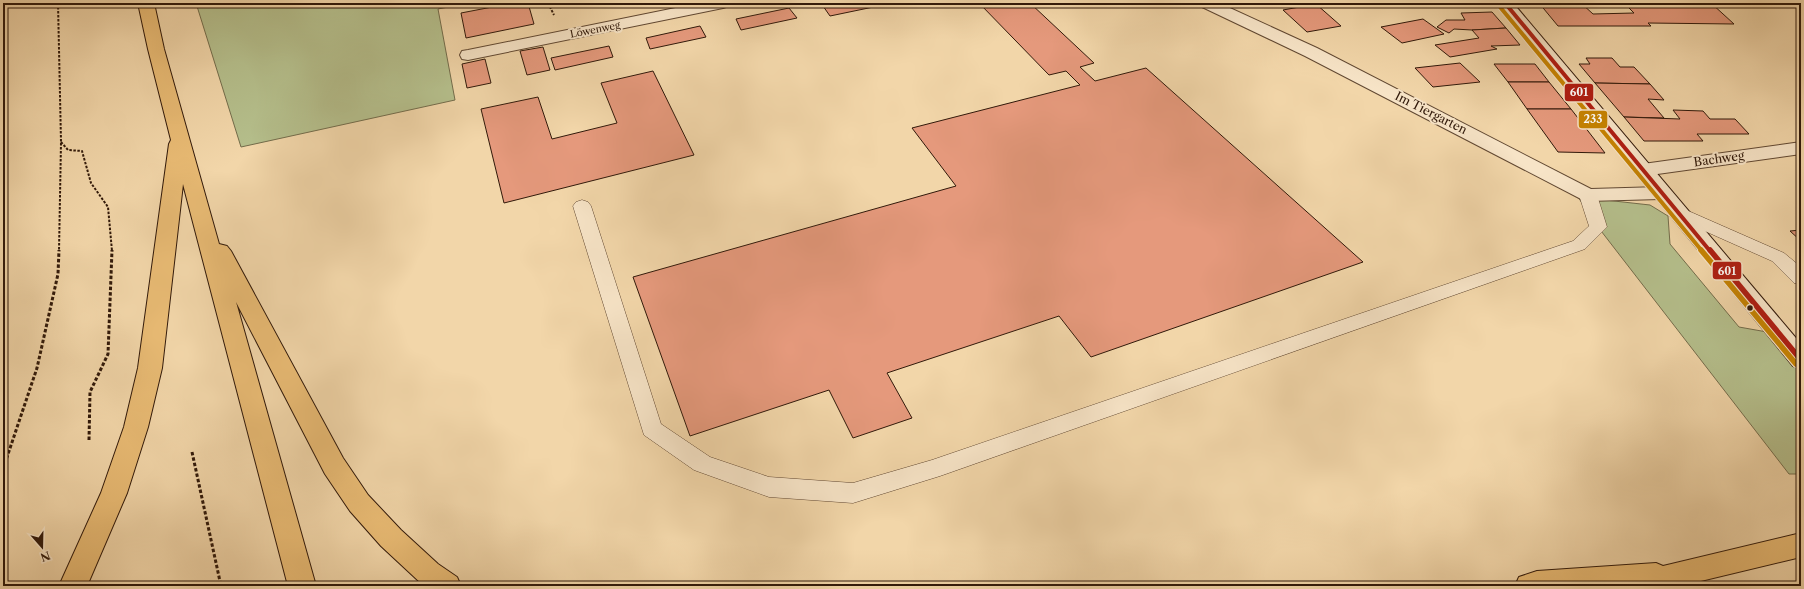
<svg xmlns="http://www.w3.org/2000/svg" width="1804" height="589" viewBox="0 0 1804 589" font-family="'Libre Caslon Text',serif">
	<rect width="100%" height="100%" fill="#f2d6a9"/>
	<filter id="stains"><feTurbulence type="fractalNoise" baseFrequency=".005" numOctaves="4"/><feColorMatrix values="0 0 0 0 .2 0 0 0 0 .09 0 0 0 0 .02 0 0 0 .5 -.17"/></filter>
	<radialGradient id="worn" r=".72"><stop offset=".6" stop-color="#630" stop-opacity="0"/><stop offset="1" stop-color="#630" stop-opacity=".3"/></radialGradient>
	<!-- green -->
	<g fill="#b5bf8c" stroke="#736c4b">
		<path d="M196,3H469L438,9L455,100L241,147Z"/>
		<path d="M1578,197L1650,205L1668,216L1670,244L1739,327L1767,332L1801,373V474H1789L1598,227Z"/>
	</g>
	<!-- building -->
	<g fill="#e5997c" stroke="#31190a">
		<path d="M513,3H528L534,24L466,38L461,13Z"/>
		<path d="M836,3H882L883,5L830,16L823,6Z"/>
		<path d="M979,3H1030L1094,63L1080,67L1095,81L1146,68L1363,262L1091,357L1059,316L887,373L912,418L853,438L829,390L690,436L633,277L956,186L912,128L1080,85L1066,71L1049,75Z"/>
		<path d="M1266,3H1288L1270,6Z"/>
		<path d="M1539,3H1581L1593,14L1634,13L1624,3H1711L1734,24L1648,23L1651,26H1558Z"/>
		<path d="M1316,4L1341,26L1307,32L1283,10Z"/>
		<path d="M789,8L797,18L741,30L736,19Z"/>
		<path d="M1492,12L1506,28L1472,30L1454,29L1449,33L1437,27L1446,20H1465L1461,13Z"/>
		<path d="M1423,19L1444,34L1402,43L1381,27Z"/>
		<path d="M700,26L706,37L650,49L646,38Z"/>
		<path d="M1506,28L1520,45L1491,46L1497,49L1450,57L1435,45L1479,38L1472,30Z"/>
		<path d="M609,46L613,57L555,70L551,58Z"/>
		<path d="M543,47L550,70L527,75L520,51Z"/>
		<path d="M1586,58H1612L1620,67H1634L1650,84L1595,83L1579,64H1590Z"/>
		<path d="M485,59L491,83L467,88L462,64Z"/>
		<path d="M1460,63L1480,82L1433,87L1415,68Z"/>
		<path d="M1494,64H1535L1549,82H1508Z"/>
		<path d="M653,71L694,155L504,203L481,109L538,97L552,139L617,123L601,83Z"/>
		<path d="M1508,82H1549L1571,109H1527Z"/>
		<path d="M1595,83L1650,84L1664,100L1648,99L1664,118L1624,117Z"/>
		<path d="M1527,109H1571L1605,153L1558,152Z"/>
		<path d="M1673,110L1703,111L1710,119H1735L1749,134H1697L1703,141H1644L1624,117L1680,119Z"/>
		<path d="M1801,230V241L1790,231Z"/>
	</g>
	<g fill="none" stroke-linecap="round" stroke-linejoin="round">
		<defs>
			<g id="lane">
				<path d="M1588,190L1594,191L1597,195L1607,227L1585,249L940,476L853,503L769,497L694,470L644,435L573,206L576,202L582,200L588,202L591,206L661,424L710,457L769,477L853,483L932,460L1573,241L1589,226L1579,195L1582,191Z"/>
				<path d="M1677,206L1784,253L1801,267V284L1794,283L1772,261L1671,216L1668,212L1671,208Z"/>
			</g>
			<g id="street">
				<path d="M700,3H731L729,6L723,8L468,60L462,59L460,55L462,51L468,50Z"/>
				<path d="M1198,3H1219L1317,48L1591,189L1660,187L1667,189L1670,193L1667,197L1660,199L1588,201L1581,199L1305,56L1200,6Z"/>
				<path d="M1801,142V154L1643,176L1636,174L1633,170L1636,166L1643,164Z"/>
			</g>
			<path id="secondary" d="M1497,3H1513L1801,344V369L1793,366Z"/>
			<g id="highway">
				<path d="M138,3H154L164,49L219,244L227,246L231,251L343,458L368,495L401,530L438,564L457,577L461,586H424L381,546L350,511L325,474L236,302L316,586H288L183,184L162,368L148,427L127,493L87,586H59L101,493L124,427L138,368L169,144L171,140L148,49Z"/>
				<path d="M1801,533V557L1680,586H1515L1519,577L1537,571L1656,563L1663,566Z"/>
			</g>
		</defs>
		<!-- lane casing -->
		<use href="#lane" stroke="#614832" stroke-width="1"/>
		<!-- street casing -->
		<use href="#street" stroke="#614832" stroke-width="2"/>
		<!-- secondary casing -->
		<use href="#secondary" stroke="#31190a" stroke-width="2"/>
		<!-- highway casing -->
		<use href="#highway" stroke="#31190a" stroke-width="2"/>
		<!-- path-far1 -->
		<g stroke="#31190a" stroke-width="2" stroke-dasharray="2.5 1.5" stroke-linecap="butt">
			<path d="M58,3L61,142L59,251"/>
			<path d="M548,3L554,15"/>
			<path d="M61,142L68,150L82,151L91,183L108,207L112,251"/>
		</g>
		<!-- path -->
		<g stroke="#31190a" stroke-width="3" stroke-dasharray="3.5 2" stroke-linecap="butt">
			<path d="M89,440L90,392L108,354L112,250"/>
			<path d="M192,452L221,586"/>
			<path d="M3,469L37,368L58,274L59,250"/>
		</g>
		<!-- lane -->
		<use href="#lane" fill="#f7e4c7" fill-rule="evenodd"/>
		<!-- street -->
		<use href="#street" fill="#f7e4c7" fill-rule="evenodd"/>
		<!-- secondary -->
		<use href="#secondary" fill="#f7e4c7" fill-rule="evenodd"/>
		<!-- highway -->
		<use href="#highway" fill="#e9bb74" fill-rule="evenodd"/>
		<defs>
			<path id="bus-1-far1" d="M1505,3L1710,251"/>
			<path id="bus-1" d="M1710,250L1801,360"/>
			<path id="bus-2-far1" d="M1500,7L1702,251"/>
			<path id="bus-2" d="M1701,250L1796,364"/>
		</defs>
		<!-- bus-1-far1 casing -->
		<use href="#bus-1-far1" stroke="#f7e4c7" stroke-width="6"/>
		<!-- bus-1 casing -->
		<use href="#bus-1" stroke="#f7e4c7" stroke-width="8"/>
		<!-- bus-2-far1 casing -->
		<use href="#bus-2-far1" stroke="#f7e4c7" stroke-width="6"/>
		<!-- bus-2 casing -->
		<use href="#bus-2" stroke="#f7e4c7" stroke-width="8"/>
		<!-- bus-1-far1 -->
		<use href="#bus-1-far1" stroke="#af1e13" stroke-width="4"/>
		<!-- bus-1 -->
		<use href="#bus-1" stroke="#af1e13" stroke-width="5.5"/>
		<!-- bus-2-far1 -->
		<use href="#bus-2-far1" stroke="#c68302" stroke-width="4"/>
		<!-- bus-2 -->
		<use href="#bus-2" stroke="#c68302" stroke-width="5.5"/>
	</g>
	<!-- markers -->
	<circle fill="#31190a" stroke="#f7e4c7" stroke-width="1.5" cx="1750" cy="308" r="3.5"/>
	<g text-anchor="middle" stroke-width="4" stroke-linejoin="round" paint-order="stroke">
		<!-- far-street labels -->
		<g font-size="10" fill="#31190a" stroke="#f7e4c7">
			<text transform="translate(595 29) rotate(-11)" y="4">Löwenweg</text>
		</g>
		<!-- street labels -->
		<g font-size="12" fill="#31190a" stroke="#f7e4c7">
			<text transform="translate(1431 113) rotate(27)" y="4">Im Tiergarten</text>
			<text transform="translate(1719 159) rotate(-8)" y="4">Bachweg</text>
		</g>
	</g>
	<g stroke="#f7e4c7" stroke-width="1.5">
		<rect x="1564" y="83" width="30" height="19" rx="4" fill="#af1e13"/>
		<rect x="1578" y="110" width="30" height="19" rx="4" fill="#c68302"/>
		<rect x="1712" y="261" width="30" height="19" rx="4" fill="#af1e13"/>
	</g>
	<g font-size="11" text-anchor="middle" font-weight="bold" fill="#fff">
		<text x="1579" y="96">601</text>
		<text x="1593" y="123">233</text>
		<text x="1727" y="275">601</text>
	</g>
	<!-- margin -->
	<rect width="1804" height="589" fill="none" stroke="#f2d6a9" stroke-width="16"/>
	<rect x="4" y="4" width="1796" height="581" fill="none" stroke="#31190a" stroke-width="2"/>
	<rect x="8" y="8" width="1788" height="573" fill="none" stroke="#31190a"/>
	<!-- north arrow -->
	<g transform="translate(42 547) rotate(160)" stroke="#f7e4c7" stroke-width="3" paint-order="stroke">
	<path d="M0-3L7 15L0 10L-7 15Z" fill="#31190a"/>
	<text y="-6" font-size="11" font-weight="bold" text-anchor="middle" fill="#31190a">N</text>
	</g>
	<rect width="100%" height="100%" filter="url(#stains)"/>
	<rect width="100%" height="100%" fill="url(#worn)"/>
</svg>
